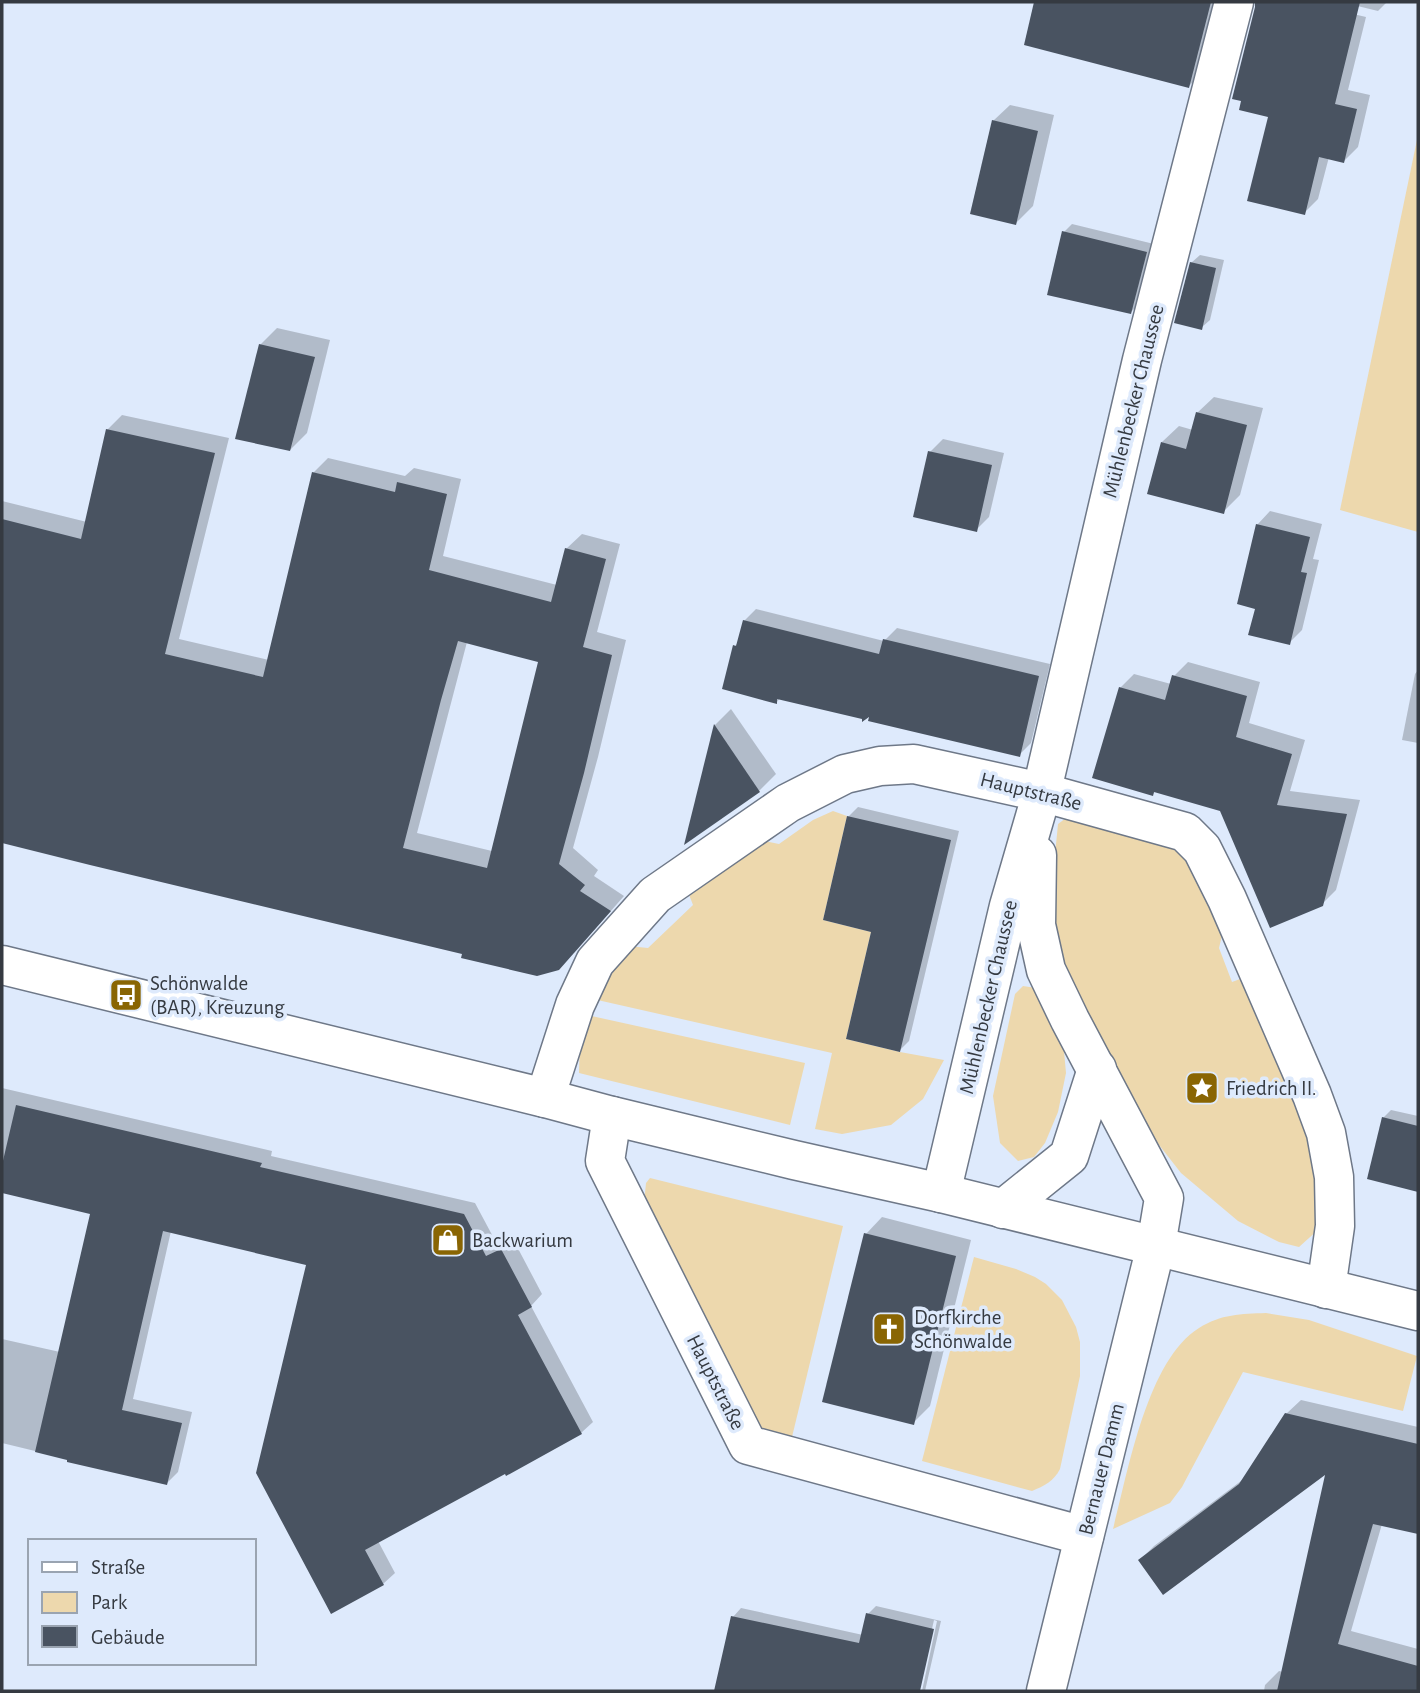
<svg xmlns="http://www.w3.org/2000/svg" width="1420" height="1693" viewBox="0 0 1420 1693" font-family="'Alegreya Sans',sans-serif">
	<rect width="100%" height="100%" fill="#deeafc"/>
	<!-- green -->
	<g fill="#edd8ad">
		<path d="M1418,135V532L1340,510Z"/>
		<path d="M833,811L847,816L823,920L871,932L846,1039L900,1052L944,1060L923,1099L891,1125L842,1134L815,1129L832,1053L593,999L628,946L648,948L693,905L688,892L759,840L779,844L813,820Z"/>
		<path d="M1066,818L1183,846L1225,923L1219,948L1232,982L1251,975L1318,1127L1319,1229L1299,1247L1279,1242L1238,1221L1181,1173L1156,1141L1059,966L1049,916L1058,824Z"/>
		<path d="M1023,986L1036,988L1063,1041L1066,1073L1058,1112L1045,1143L1034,1157L1018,1161L1000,1143L993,1096L1015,994Z"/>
		<path d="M587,1015L805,1063L790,1125L579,1073L580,1040Z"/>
		<path d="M650,1178L843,1226L792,1437L755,1428L644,1203L646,1183Z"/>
		<path d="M974,1257L1016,1269L1035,1277L1046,1284L1062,1300L1076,1327L1080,1342V1376L1060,1469C1054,1481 1044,1486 1032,1491L922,1461Z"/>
		<path d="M1266,1313L1309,1320L1417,1356L1403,1411L1243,1372L1182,1487L1170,1503L1113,1529C1128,1472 1147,1360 1199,1328C1221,1314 1241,1314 1266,1313Z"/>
	</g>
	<!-- shadow -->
	<g fill="#0003" fill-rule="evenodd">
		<path d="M1036,2H1219L1201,74L1189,86L1026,44Z"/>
		<path d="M1263,2H1303L1366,17L1348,90L1370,95L1358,147L1344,161L1329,157L1318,199L1304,213L1270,116L1257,8Z"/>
		<path d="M1341,2H1387L1378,11Z"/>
		<path d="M1010,105L1054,115L1033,206L1016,223L993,121Z"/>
		<path d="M1072,224L1154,244L1139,304L1131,312L1064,232Z"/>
		<path d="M1200,255L1224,260L1210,320L1201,328L1191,263Z"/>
		<path d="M277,328L330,340L307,433L290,450L260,345Z"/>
		<path d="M1214,397L1263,408L1240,495L1223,512L1162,442L1179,426L1193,430L1197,413Z"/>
		<path d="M122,415L229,438L179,639L269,660L313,473L328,458L405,476L414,468L461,479L443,556L557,585L566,549L582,534L620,544L597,632L626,640L598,757L573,848L598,870L594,876L624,896L574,953H464L2,842V501L87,522L107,430ZM467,642L540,661L492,851L417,833Z"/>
		<path d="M943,439L1004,453L989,517L976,530L930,452Z"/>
		<path d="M1270,511L1322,524L1313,559L1319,560L1302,630L1289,643L1257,525Z"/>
		<path d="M756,609L884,641L897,628L1050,664L1031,743L1019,755L872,713L780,698L777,702L735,646L739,642L744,621Z"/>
		<path d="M1188,662L1260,682L1249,723L1305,740L1290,791L1360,800L1336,890L1322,904L1221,810L1156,790L1153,794L1120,688L1134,674L1171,684L1174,676Z"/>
		<path d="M1418,670V743L1402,740L1415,674Z"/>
		<path d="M731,709L776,774L759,791L687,841L715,725Z"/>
		<path d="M858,807L959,831L909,1041L900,1050L848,817Z"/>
		<path d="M2,1088L272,1151L271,1156L475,1203L498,1246L513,1239L542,1294L531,1306L593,1422L581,1433L506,1471L378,1541L395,1573L383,1584L332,1612L308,1264L171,1231L133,1399L192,1412L178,1472L167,1483L2,1443V1339L60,1352L92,1212L2,1190Z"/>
		<path d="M1391,1110L1418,1116V1190L1369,1178L1383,1118Z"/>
		<path d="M882,1217L971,1240L930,1406L913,1423L866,1234Z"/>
		<path d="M1301,1400L1418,1427V1533L1382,1524L1351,1631L1418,1649V1691H1264L1265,1685L1279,1671L1283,1672L1328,1471L1140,1560L1154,1546L1245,1478L1286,1414Z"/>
		<path d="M876,1606L941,1621L925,1691H922L937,1621L934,1620L918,1691H716L733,1617L741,1608L863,1635L868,1614Z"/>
	</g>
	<!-- building -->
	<g fill="#495361" fill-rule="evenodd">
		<path d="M1034,2H1211L1189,88L1024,45Z"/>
		<path d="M1255,2H1360L1335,104L1357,109L1344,163L1319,157L1305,215L1247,201L1268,117L1239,110L1241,101L1232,99L1255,7Z"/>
		<path d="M992,120L1038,131L1016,225L970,214Z"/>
		<path d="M1062,231L1147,252L1131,314L1047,295Z"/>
		<path d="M1190,262L1216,268L1202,330L1174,323Z"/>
		<path d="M259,344L315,357L290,451L235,439Z"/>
		<path d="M1196,412L1247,425L1224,514L1147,494L1161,442L1186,449Z"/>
		<path d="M106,429L215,453L165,654L263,677L312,472L395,492L397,482L447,494L429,570L551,602L565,548L606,559L583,647L612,655L584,773L559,864L585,885L580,891L611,911L559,970L537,976L461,958L462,954L90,865L2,843V519L81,539ZM458,641L538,662L487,868L403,848L441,700Z"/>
		<path d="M928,451L992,465L977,532L913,517Z"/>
		<path d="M1256,524L1310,537L1301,572L1307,573L1290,645L1248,635L1255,609L1237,604Z"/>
		<path d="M743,620L879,654L883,639L1039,676L1020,757L868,721L869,717L862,722V719L777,699V704L722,689L733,645L736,646Z"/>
		<path d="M1172,675L1247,696L1236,737L1292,754L1277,805L1347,814L1323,906L1270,928L1220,811L1154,792L1153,796L1092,778L1119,687L1165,700Z"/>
		<path d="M714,724L760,792L684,845Z"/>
		<path d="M847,816L951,840L900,1052L846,1039L871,932L823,920Z"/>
		<path d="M16,1105L262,1163L260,1167L464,1214L486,1256L501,1249L532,1307L518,1315L582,1434L506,1476L505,1474L365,1550L384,1585L331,1614L256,1473L306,1265L163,1231L122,1410L182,1423L167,1485L67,1462V1460L35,1452L90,1214L2,1193V1165Z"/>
		<path d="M1382,1117L1418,1126V1192L1367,1179Z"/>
		<path d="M864,1233L956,1256L914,1425L822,1402Z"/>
		<path d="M1285,1413L1418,1444V1534L1373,1524L1338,1644L1418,1666V1691H1277L1325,1475L1163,1595L1138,1560L1239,1484Z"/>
		<path d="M866,1613L934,1629L920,1691H714L731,1616L859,1643Z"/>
	</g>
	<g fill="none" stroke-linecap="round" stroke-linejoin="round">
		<defs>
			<g id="minor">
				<path d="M545,1098L575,1005L595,962L655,895L788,803L845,774L880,766L914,764L1041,792L1185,832L1202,849L1227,899L1312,1095L1326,1133L1334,1177L1335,1226L1326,1289"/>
				<path d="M612,1116L605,1161L748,1445L1084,1536"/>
			</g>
			<g id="major">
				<path d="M1037,855L1036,925L1046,970L1070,1020L1164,1198L1156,1246L1046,1691"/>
				<path d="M2,965L545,1098L612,1116L794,1160L941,1193L1418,1311"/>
				<path d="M941,1193L1009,906L1039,803L1142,360L1234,2"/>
				<path d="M1003,1209L1069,1156L1097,1069"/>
			</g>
		</defs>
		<!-- minor casing -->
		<use href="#minor" stroke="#6e7888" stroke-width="41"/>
		<!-- major casing -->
		<use href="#major" stroke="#6e7888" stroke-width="41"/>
		<!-- minor -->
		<use href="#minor" stroke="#fff" stroke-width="38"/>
		<!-- major -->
		<use href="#major" stroke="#fff" stroke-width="38"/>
	</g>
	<!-- icons -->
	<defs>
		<symbol id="bus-square" viewBox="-11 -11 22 22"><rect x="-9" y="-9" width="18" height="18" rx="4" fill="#896503" stroke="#deeafc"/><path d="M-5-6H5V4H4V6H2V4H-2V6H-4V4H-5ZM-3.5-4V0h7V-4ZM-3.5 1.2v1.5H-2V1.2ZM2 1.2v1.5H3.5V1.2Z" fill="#fff"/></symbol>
		<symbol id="sight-square" viewBox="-11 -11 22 22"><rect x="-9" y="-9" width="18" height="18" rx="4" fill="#896503" stroke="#deeafc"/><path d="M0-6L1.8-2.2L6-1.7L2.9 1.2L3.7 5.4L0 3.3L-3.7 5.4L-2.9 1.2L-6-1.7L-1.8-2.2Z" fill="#fff"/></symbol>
		<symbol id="shop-square" viewBox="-11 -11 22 22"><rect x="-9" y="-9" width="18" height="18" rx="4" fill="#896503" stroke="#deeafc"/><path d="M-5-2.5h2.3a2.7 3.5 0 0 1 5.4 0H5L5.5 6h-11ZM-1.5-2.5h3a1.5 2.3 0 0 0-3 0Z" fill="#fff"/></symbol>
		<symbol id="church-square" viewBox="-11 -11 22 22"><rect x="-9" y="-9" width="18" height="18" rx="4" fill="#896503" stroke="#deeafc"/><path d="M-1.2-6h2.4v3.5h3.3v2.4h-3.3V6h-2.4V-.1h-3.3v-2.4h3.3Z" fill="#fff"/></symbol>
	</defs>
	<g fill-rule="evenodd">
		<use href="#bus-square" x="107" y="976" width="38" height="38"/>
		<use href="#sight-square" x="1183" y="1069" width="38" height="38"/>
		<use href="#shop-square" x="429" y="1221" width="38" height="38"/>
		<use href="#church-square" x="870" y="1310" width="38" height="38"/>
	</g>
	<g text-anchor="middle" stroke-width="7" stroke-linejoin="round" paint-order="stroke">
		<!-- street labels -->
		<g font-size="21" fill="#353a41" stroke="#deeafc">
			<text transform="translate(1133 401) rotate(-76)" y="7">Mühlenbecker Chaussee</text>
			<text transform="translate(1031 791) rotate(14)" y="7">Hauptstraße</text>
			<text transform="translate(988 997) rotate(-77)" y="7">Mühlenbecker Chaussee</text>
			<text transform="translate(716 1382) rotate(63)" y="7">Hauptstraße</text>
			<text transform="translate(1101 1469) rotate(-76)" y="7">Bernauer Damm</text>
		</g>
		<!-- poi labels -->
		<g font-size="21" fill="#353a41" stroke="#deeafc" text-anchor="start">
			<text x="150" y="990">Schönwalde<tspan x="150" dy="24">(BAR), Kreuzung</tspan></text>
			<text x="1226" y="1095">Friedrich II.</text>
			<text x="472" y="1247">Backwarium</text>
			<text x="914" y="1324">Dorfkirche<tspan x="914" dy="24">Schönwalde</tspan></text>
		</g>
	</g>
	<!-- border -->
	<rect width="1420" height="1693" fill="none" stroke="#353a41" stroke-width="7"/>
	<!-- legend -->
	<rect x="28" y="1539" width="228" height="126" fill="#deeafc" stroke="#9aa4b1" stroke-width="2"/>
	<rect x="42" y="1562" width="35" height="10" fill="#ffffff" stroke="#9aa4b1" stroke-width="2"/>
	<text x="91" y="1574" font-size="21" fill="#353a41">Straße</text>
	<rect x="42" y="1592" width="35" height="21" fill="#edd8ad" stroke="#9aa4b1" stroke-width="2"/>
	<text x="91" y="1609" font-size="21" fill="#353a41">Park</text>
	<rect x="42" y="1626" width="35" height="21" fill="#495361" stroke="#9aa4b1" stroke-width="2"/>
	<text x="91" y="1644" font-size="21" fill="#353a41">Gebäude</text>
</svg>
